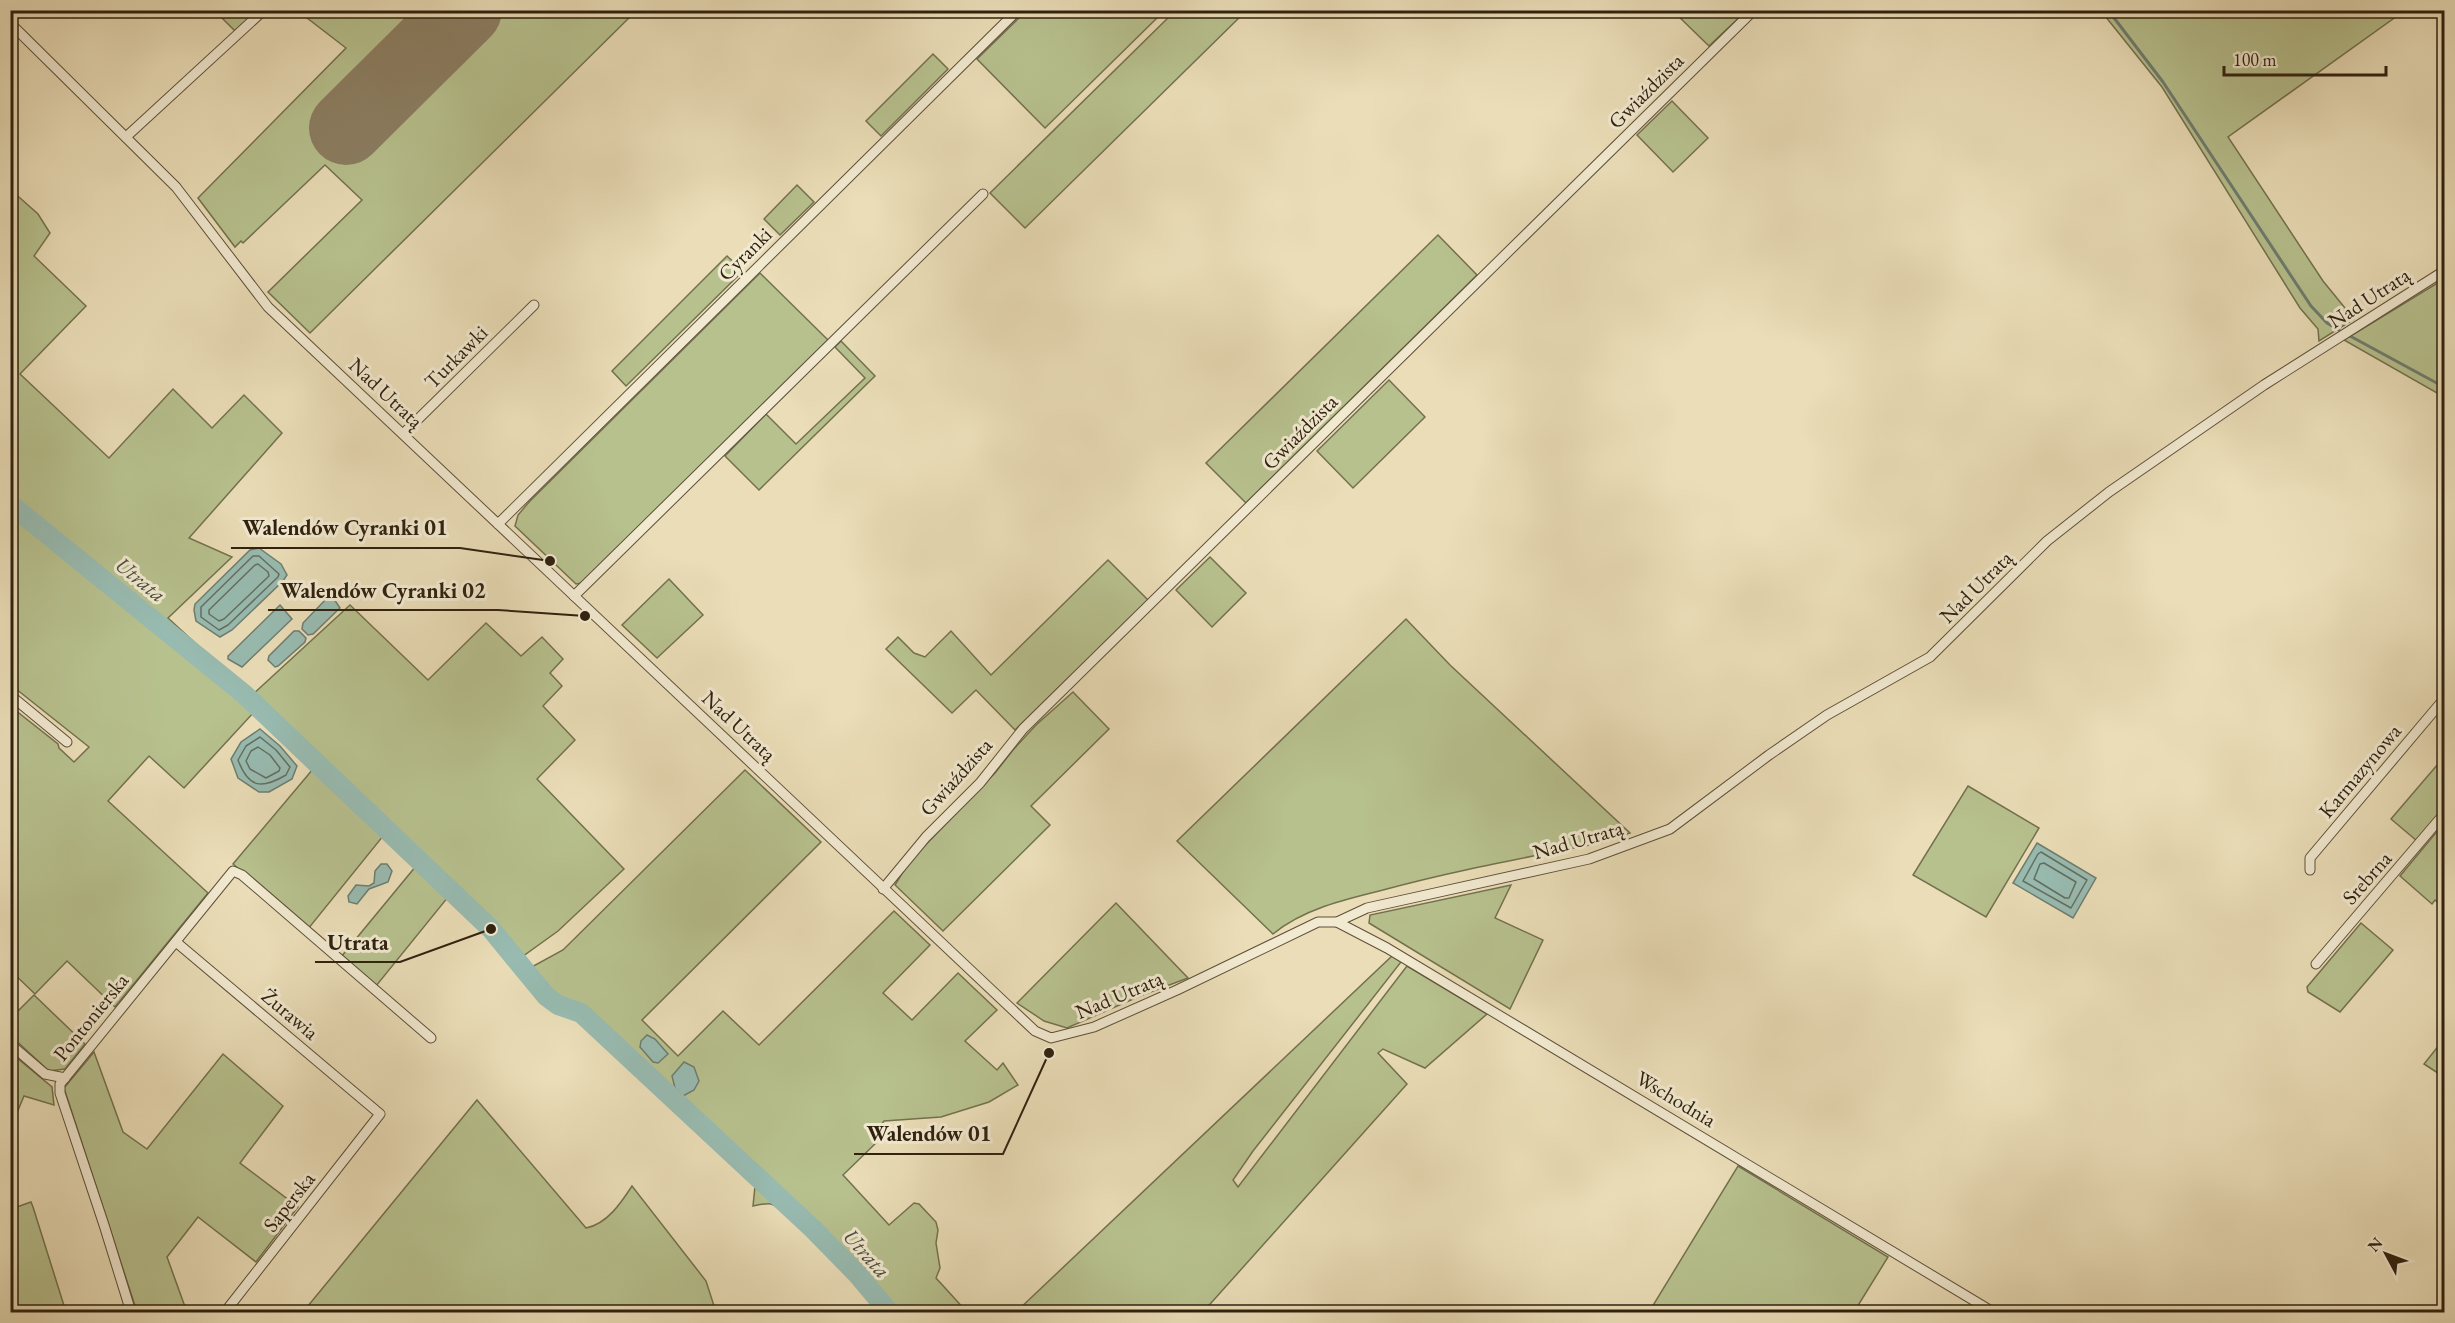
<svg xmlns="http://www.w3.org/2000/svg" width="2455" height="1323" viewBox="0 0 2455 1323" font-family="'EB Garamond',serif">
	<rect width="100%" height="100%" fill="#eaddb7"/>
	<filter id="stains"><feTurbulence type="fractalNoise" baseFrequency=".00333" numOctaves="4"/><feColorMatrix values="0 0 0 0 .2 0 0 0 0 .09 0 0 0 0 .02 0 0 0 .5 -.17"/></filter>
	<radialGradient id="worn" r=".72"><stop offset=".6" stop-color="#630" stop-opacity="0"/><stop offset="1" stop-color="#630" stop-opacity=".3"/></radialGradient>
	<!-- green -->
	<g fill="#b7c18e" stroke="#73714e" stroke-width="1.5">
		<path d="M215,11H256L235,31Z"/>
		<path d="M298,11L636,10V11L310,333L268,292L362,200L325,165L243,243L241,241L235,247L198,198L346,48Z"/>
		<path d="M1152,11L1158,17L1045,128L977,59L1026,11Z"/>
		<path d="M1175,11H1246L1025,228L990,193Z"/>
		<path d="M1673,11H1746L1709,46Z"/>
		<path d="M2101,11H2404L2228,137L2323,281L2354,319L2319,341L2318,329L2300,308L2162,87Z"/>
		<path d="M933,54L948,69L881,136L866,121Z"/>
		<path d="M1672,101L1708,138L1673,172L1637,135Z"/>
		<path d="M797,185L814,202L780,235L764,219Z"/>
		<path d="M11,190L38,214L50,233L34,256L86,306L20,374L109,458L173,389L212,428L244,395L282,433L189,538L232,557L168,618L252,695L350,605L428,680L486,623L521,656L542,637L563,659L550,673L562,686L543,706L575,740L537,779L624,869L558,931L522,957L530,968L563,950L745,770L821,842L642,1020L678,1056L723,1011L759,1045L894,911L930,945L883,993L912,1020L958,973L997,1010L965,1041L997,1070L1003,1063L1018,1085L989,1102L941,1117L884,1121L872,1138L876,1143L843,1175L889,1225L914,1203L919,1204L936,1222L938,1230L936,1243L940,1268L936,1278L967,1312H882C863,1291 795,1211 771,1204C766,1203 758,1205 753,1206L755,1186L584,1023L548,1006L514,963L448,897L376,986L341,957L416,866L383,836L308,929L233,864L313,769L254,712L184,788L149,756L108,801L208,893L115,1007L67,961L35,994L11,971L10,706L58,744L59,748L74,762L89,747L11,685Z"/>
		<path d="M1438,235L1477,275L1246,503L1206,463Z"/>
		<path d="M727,256L743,271L626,386L612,371Z"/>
		<path d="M760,273L828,340L582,583L576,584L515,526L518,515L530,501Z"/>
		<path d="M2444,279V397L2344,340Z"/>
		<path d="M841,341L875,376L759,490L725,456L766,414L796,444L865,378L835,347Z"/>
		<path d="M1389,380L1425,417L1353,488L1317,451Z"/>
		<path d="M1210,557L1246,593L1212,627L1176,590Z"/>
		<path d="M1108,560L1148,600L1015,730L976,690L952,713L886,649L898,637L914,653L925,657L951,631L991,675Z"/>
		<path d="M669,579L703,615L657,658L622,625Z"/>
		<path d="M1406,619L1450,665L1630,833L1604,842C1530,857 1456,870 1383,890C1346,899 1303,909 1273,934L1177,841Z"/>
		<path d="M1073,692L1109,729L1031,806L1050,825L943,931L895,885L909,862L995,773L1013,750L1036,725Z"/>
		<path d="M2444,757V808L2417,841L2391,819Z"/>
		<path d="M1968,786L2039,828L1986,917L1913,875Z"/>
		<path d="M2439,829L2444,834V908L2435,900L2432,904L2400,876Z"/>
		<path d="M1511,885L1495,918L1543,940L1510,1009L1369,923L1370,915Z"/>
		<path d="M1116,903L1188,978L1140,996L1067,1028L1044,1021L1017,1003Z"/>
		<path d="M2361,923L2393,950L2340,1012L2308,992L2307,987Z"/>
		<path d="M1392,956L1401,962L1253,1151L1233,1180L1238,1187L1407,966L1487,1014L1425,1068L1383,1049L1378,1053L1407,1084L1203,1312H1016Z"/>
		<path d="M34,995L85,1044L65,1069L49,1071L11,1036L10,1019Z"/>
		<path d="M2444,1039V1077L2424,1064Z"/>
		<path d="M94,1052L123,1132L147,1149L223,1054L283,1106L240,1163L298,1207L256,1262L198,1217L167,1257L184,1304L193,1312H137L64,1088Z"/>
		<path d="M11,1053L52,1087L54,1105L24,1096L11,1127Z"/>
		<path d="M477,1100L586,1228C607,1224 621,1203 632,1186L706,1281L716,1312H303Z"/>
		<path d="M1738,1166L1888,1257L1854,1312H1649Z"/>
		<path d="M31,1202L33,1207L66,1312H11V1209Z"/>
	</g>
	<!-- water -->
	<g fill="#98bbb1" stroke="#6e7d70" stroke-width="1.5">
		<path d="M259,548L281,564L287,575L283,581L232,630L220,637L196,621L194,610L195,604L250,550Z"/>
		<path d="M329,596H332L340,608L313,634L308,635L302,629L303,623Z"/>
		<path d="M280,605L292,619L242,667L228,659V656Z"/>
		<path d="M294,631H299L306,638L305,642L278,666L275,667L268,660L269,656Z"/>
		<path d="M260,729L280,746L297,766L292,779L269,792H259L238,778L231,759L241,742Z"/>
		<path d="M2037,843L2096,878L2073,918L2013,883Z"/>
		<path d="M381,864H387L392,871L388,882L369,889L357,904L349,902L348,896L356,885L369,886L374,883L375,871Z"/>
		<path d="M647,1035L655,1039L668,1054L658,1063L653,1062L640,1047L641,1041Z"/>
		<path d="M684,1062L694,1067L699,1081L694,1090L683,1096L675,1088L672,1076Z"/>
	</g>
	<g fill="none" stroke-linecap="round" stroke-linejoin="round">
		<!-- shore -->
		<g stroke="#646e60" stroke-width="1.5">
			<path d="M259,556L279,574L278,577L228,625L219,630L201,617V607L253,556Z"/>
			<path d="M255,565L258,564L268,572L269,576L224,619L219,621L209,614V610Z"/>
			<path d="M260,737L276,750L290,767L286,775C262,789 249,789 238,760L246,746Z"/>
			<path d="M258,747L270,755L280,768L279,771L266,778L250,769L246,761L251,751Z"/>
			<path d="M2041,852L2087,880L2071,908L2023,881L2038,854Z"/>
			<path d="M2044,863L2076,882L2069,898H2065L2034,879L2040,864Z"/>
		</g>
		<!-- stream -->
		<g stroke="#6e7d70" stroke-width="3">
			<path d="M2108,10L2163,82L2311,306L2327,323L2339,330"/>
			<path d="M2350,336L2444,387"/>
		</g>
		<!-- river -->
		<path stroke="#98bbb1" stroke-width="20" d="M10,504L244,694L491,929L546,996L558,1005L581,1013L813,1229L858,1275L889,1312"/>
		<!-- runway -->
		<path stroke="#8c7f63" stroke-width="74" d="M346,128L465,10"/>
		<defs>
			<g id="minor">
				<path d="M10,23L176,187L268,307L1035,1031L1051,1038L1094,1027L1177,990L1318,922H1337L1367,908L1589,859L1670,829L1769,755L1827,715L1930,657L2047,541L2109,492L2264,385L2444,271"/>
				<path d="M126,137L264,10"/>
				<path d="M403,434L534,305"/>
				<path d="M498,524L1018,10"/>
				<path d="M574,596L983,194"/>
				<path d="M10,695L67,742"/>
				<path d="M2310,870V858L2444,699"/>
				<path d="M883,889L926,837L980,783L1023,729L1754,10"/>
				<path d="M1337,922L1387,948L1993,1312"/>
				<path d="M176,942L380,1114L225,1312"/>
				<path d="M2316,964L2444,814"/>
				<path d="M10,1044L45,1074L65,1078"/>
				<path d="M131,1312L104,1225L60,1093V1084L233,871L242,875L431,1038"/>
			</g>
		</defs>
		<!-- minor casing -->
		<use href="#minor" stroke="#5e5039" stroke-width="11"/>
		<!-- minor -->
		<use href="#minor" stroke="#f1e9d0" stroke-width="9"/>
	</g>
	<g text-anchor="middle" stroke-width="6" stroke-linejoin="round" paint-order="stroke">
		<!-- street labels -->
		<g font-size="21" fill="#2f210f" stroke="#f1e9d0">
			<text transform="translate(1646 91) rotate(-45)" y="7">Gwiaździsta</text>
			<text transform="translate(745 254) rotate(-45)" y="7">Cyranki</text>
			<text transform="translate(2369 298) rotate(-33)" y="7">Nad Utratą</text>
			<text transform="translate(456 357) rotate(-45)" y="7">Turkawki</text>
			<text transform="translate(386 393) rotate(43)" y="7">Nad Utratą</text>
			<text transform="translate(1300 432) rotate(-45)" y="7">Gwiaździsta</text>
			<text transform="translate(1976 587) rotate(-45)" y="7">Nad Utratą</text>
			<text transform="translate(739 726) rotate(43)" y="7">Nad Utratą</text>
			<text transform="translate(2360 771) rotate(-50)" y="7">Karmazynowa</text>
			<text transform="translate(956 777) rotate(-48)" y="7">Gwiaździsta</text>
			<text transform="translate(1578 840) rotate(-16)" y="7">Nad Utratą</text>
			<text transform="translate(2367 878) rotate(-49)" y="7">Srebrna</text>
			<text transform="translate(1119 995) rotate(-23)" y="7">Nad Utratą</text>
			<text transform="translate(290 1014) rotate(40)" y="7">Żurawia</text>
			<text transform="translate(91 1017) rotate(-51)" y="7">Pontonierska</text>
			<text transform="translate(1676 1099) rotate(31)" y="7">Wschodnia</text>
			<text transform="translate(289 1202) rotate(-52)" y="7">Saperska</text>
		</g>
		<!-- water labels -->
		<g font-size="22" font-style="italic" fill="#4e4f40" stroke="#f1e9d0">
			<text transform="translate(141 579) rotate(39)" y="8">Utrata</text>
			<text transform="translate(867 1253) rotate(48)" y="8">Utrata</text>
		</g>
	</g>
	<!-- callouts -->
	<path fill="none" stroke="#2f210f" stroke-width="2" d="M550 561L460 548H231M585 616L498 610H268M491 929L400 962H315M1049 1053L1003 1154H854"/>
	<g fill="#2f210f" stroke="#f1e9d0" stroke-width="2">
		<circle cx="550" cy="561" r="6"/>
		<circle cx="585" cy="616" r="6"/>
		<circle cx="491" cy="929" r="6"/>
		<circle cx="1049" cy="1053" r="6"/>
	</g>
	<g font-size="22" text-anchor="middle" font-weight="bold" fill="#2f210f" stroke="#f1e9d0" stroke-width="6" stroke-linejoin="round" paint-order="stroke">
		<text x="345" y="535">Walendów Cyranki 01</text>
		<text x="383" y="598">Walendów Cyranki 02</text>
		<text x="358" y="950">Utrata</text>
		<text x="929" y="1141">Walendów 01</text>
	</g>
	<!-- margin -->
	<rect width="2455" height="1323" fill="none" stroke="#eaddb7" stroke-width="36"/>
	<rect x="12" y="12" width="2431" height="1299" fill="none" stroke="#2f210f" stroke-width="3"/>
	<rect x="18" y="18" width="2419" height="1287" fill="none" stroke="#2f210f" stroke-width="1.5"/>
	<!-- north arrow -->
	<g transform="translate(2386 1254) rotate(311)" stroke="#f1e9d0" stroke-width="4.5" paint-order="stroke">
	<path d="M0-4.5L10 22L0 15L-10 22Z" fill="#2f210f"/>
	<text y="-9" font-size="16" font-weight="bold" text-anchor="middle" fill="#2f210f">N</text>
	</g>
	<!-- scale -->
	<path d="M2224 66v9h162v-9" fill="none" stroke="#2f210f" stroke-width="3"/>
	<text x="2233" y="66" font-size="18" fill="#2f210f" stroke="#f1e9d0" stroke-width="4.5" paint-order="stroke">100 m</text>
	<rect width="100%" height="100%" filter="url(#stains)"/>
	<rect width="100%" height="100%" fill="url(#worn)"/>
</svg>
